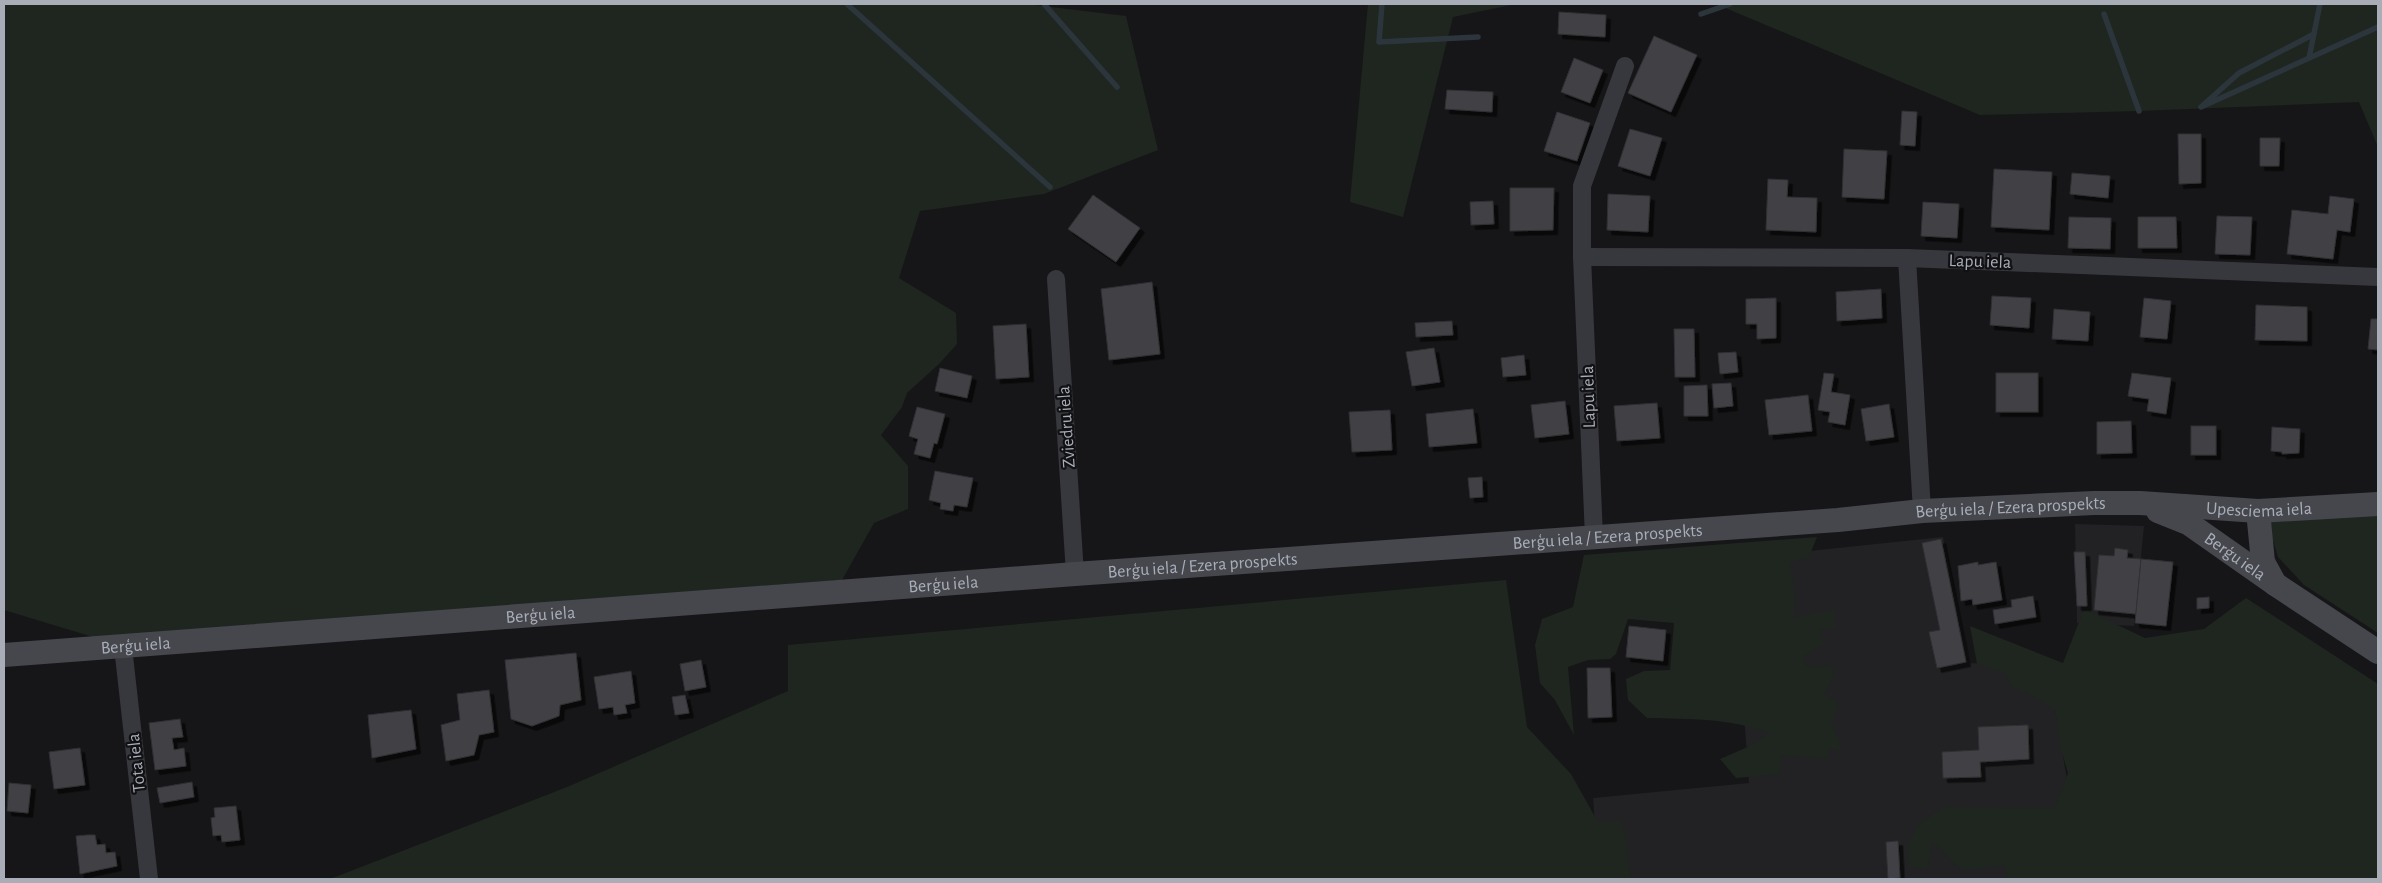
<svg xmlns="http://www.w3.org/2000/svg" width="2382" height="883" viewBox="0 0 2382 883" font-family="'Alegreya Sans',sans-serif">
	<defs>
		<filter id="shadow"><feDropShadow dx="4.5" dy="4.5" stdDeviation="0" flood-color="#0009"/></filter>
	</defs>
	<rect width="100%" height="100%" fill="#161618"/>
	<!-- built -->
	<g fill="#222225">
		<path d="M2075,524L2144,526L2134,626L2077,623Z"/>
		<path d="M1943,537L1970,663L2048,668L2084,879H1599L1593,798L1749,783L1735,591L1734,559Z"/>
	</g>
	<!-- green -->
	<g fill="#1e261f">
		<path d="M4,4H1026L1126,16L1158,150L1044,194L920,211L899,278L956,313L957,344L939,364L907,393L902,407L881,435L908,466V509L874,523L842,580L93,637L4,610Z"/>
		<path d="M1368,4H1516L1453,17L1403,217L1350,202Z"/>
		<path d="M1716,4H2378V147L2359,102L2139,111L1980,115Z"/>
		<path d="M2378,512V633L2304,585L2278,557L2266,517Z"/>
		<path d="M1817,537L1809,557L1790,563L1795,594L1793,618L1834,610V628L1820,629L1823,645L1803,656L1805,664L1814,668L1834,665L1831,683L1824,694L1838,703L1831,724L1839,739L1841,751L1828,747V758L1782,755L1779,774L1736,778L1720,759L1750,746L1770,733C1728,718 1691,719 1647,718L1628,700L1626,679L1644,671L1670,670L1674,623L1628,619L1616,654L1610,659L1588,660L1568,667L1574,735L1555,700L1540,683L1535,645L1542,619L1573,607L1584,555Z"/>
		<path d="M1506,580L1527,727L1571,774L1598,822L1622,821L1631,879H330L567,787L788,691V645Z"/>
		<path d="M2246,598L2378,684V879H2007L2005,865L1963,871L1933,842L1927,869L1909,867L1908,847L1917,826L1943,807L2055,809L2068,773L2060,746L2055,710L2037,698L2012,686L2005,673L1977,664L1970,626L2063,663L2084,609L2145,638L2204,629Z"/>
	</g>
	<g fill="none" stroke-linecap="round" stroke-linejoin="round">
		<!-- stream -->
		<g stroke="#2c353c" stroke-width="5.5">
			<path d="M847,4L1050,187"/>
			<path d="M1044,4L1117,87"/>
			<path d="M1382,4L1379,42L1478,37"/>
			<path d="M1701,14L1730,4"/>
			<path d="M2104,14L2139,111"/>
			<path d="M2314,34L2239,73L2201,107L2378,27"/>
			<path d="M2309,58L2320,4"/>
		</g>
	</g>
	<!-- building -->
	<g fill="#404145" stroke="#303034" filter="url(#shadow)">
		<path d="M1559,12L1606,15L1605,37L1558,34Z"/>
		<path d="M1654,36L1697,55L1671,112L1628,93Z"/>
		<path d="M1574,58L1603,70L1590,103L1561,92Z"/>
		<path d="M1447,90L1493,92L1492,112L1445,109Z"/>
		<path d="M1902,111L1917,112L1915,146L1900,145Z"/>
		<path d="M1557,112L1590,123L1577,161L1544,151Z"/>
		<path d="M1630,129L1662,138L1650,176L1618,166Z"/>
		<path d="M2178,134H2201V183L2179,184Z"/>
		<path d="M2260,138H2280L2279,166H2260Z"/>
		<path d="M1844,149L1887,151L1884,199L1842,197Z"/>
		<path d="M1994,169L2052,172L2049,230L1991,227Z"/>
		<path d="M2072,173L2110,176L2108,198L2070,194Z"/>
		<path d="M1768,179L1788,180L1787,197L1817,198L1816,232L1766,230Z"/>
		<path d="M1510,188H1554L1553,230L1510,231Z"/>
		<path d="M1608,194L1650,196L1648,232L1607,230Z"/>
		<path d="M1093,195L1140,228L1116,262L1068,229Z"/>
		<path d="M2330,196L2354,199L2350,232L2337,230L2333,259L2287,254L2292,210L2328,214Z"/>
		<path d="M1493,201L1494,224L1471,225L1470,202Z"/>
		<path d="M1923,202L1959,204L1957,238L1921,236Z"/>
		<path d="M2217,216L2252,217L2250,255L2215,254Z"/>
		<path d="M2069,217L2111,218L2110,249L2068,248Z"/>
		<path d="M2138,217H2176L2177,248H2138Z"/>
		<path d="M1152,282L1160,354L1109,360L1101,289Z"/>
		<path d="M1881,289L1882,318L1837,321L1836,292Z"/>
		<path d="M1992,296L2031,298L2029,328L1990,325Z"/>
		<path d="M1776,298V338L1757,339V324H1746V299Z"/>
		<path d="M2144,298L2171,301L2167,339L2140,337Z"/>
		<path d="M2256,305L2307,307V341L2255,340Z"/>
		<path d="M2054,309L2090,312L2088,341L2052,339Z"/>
		<path d="M2371,319H2378V350L2368,349Z"/>
		<path d="M1452,321L1453,335L1416,337L1415,323Z"/>
		<path d="M1026,324L1029,377L996,379L993,326Z"/>
		<path d="M1674,329H1694L1695,377H1675Z"/>
		<path d="M1434,348L1440,382L1412,386L1406,352Z"/>
		<path d="M1736,352L1738,372L1720,374L1718,353Z"/>
		<path d="M1524,355L1526,375L1503,377L1501,358Z"/>
		<path d="M940,368L972,376L967,398L935,391Z"/>
		<path d="M1824,373L1834,374L1831,392L1850,395L1845,425L1828,422L1830,412L1818,410Z"/>
		<rect x="1996" y="373" width="42" height="39"/>
		<path d="M2132,373L2171,378L2166,414L2147,411L2149,399L2128,396Z"/>
		<path d="M1731,383L1733,406L1714,408L1712,384Z"/>
		<path d="M1707,385L1708,416H1684V386Z"/>
		<path d="M1808,395L1812,431L1769,435L1765,400Z"/>
		<path d="M1565,401L1569,434L1535,438L1531,405Z"/>
		<path d="M1657,403L1660,438L1617,441L1614,406Z"/>
		<path d="M1889,404L1894,437L1866,441L1861,409Z"/>
		<path d="M917,407L945,414L937,444L934,443L930,458L914,454L918,439L909,436Z"/>
		<path d="M1473,409L1477,443L1429,447L1426,414Z"/>
		<path d="M1390,410L1392,450L1352,452L1349,412Z"/>
		<path d="M2131,421L2132,453L2097,454V422Z"/>
		<rect x="2191" y="426" width="25" height="29"/>
		<path d="M2272,427L2300,429L2299,453L2282,454V452L2271,451Z"/>
		<path d="M935,471L973,478L967,507L954,505L953,511L940,509L941,503L929,500Z"/>
		<path d="M1482,477L1483,497L1470,498L1468,478Z"/>
		<path d="M1941,539L1966,662L1937,668L1929,632L1940,630L1922,543Z"/>
		<path d="M2115,548L2128,550L2127,558L2141,559L2136,614L2094,610L2099,555L2114,556Z"/>
		<path d="M2074,552H2085L2087,606H2077Z"/>
		<path d="M2141,559L2173,562L2166,626L2135,623Z"/>
		<path d="M1978,562V565L1996,562L2002,600L1973,605L1972,599L1961,601L1958,566Z"/>
		<path d="M2033,596L2036,617L1995,624L1993,610L2012,607L2011,600Z"/>
		<path d="M2209,597V608L2197,609V598Z"/>
		<path d="M1629,626L1666,630L1663,661L1626,657Z"/>
		<path d="M576,653L581,700L560,705L559,716L532,726L511,719L505,660Z"/>
		<path d="M701,660L706,687L685,691L680,664Z"/>
		<path d="M1587,668H1610L1612,717L1588,718Z"/>
		<path d="M631,671L635,703L625,705L627,713L614,715L613,707L599,709L594,677Z"/>
		<path d="M489,690L494,732L479,735L474,755L446,761L441,725L460,720L457,694Z"/>
		<path d="M685,695L689,713L675,715L672,697Z"/>
		<path d="M411,710L416,749L372,758L368,715Z"/>
		<path d="M180,719L183,737L172,738L174,750L184,748L186,766L155,770L149,723Z"/>
		<path d="M2028,725L2029,759L1980,762L1981,777L1943,778L1942,752L1979,750L1978,727Z"/>
		<path d="M80,748L85,785L54,789L49,752Z"/>
		<path d="M192,782L194,797L160,803L157,788Z"/>
		<path d="M9,783L31,785L28,813L7,811Z"/>
		<path d="M236,806L240,840L222,842L221,835L213,836L211,818L215,817L214,808Z"/>
		<path d="M87,835H95L97,845L105,844L106,853L115,852L117,866L80,874L76,836Z"/>
		<path d="M1898,841L1900,878L1888,879L1886,842Z"/>
	</g>
	<g fill="none" stroke-linecap="round" stroke-linejoin="round">
		<!-- street -->
		<g stroke="#37383d" stroke-width="18">
			<path d="M1582,257L1907,258L2378,277"/>
			<path d="M1907,258L1922,511"/>
			<path d="M1056,279L1075,574"/>
			<path d="M1594,537L1582,257V186L1625,66"/>
			<path d="M123,647L149,879"/>
		</g>
		<!-- secondary -->
		<g stroke="#45474d" stroke-width="24">
			<path id="s1" d="M2158,511L2188,523L2275,584L2378,652"/>
			<path d="M2258,511L2263,562L2275,584"/>
			<path id="s2" d="M4,655L1075,574L1838,520L1922,511L2094,503H2140L2258,511L2378,504"/>
		</g>
	</g>
	<g text-anchor="middle" stroke-width="4.5" stroke-linejoin="round" paint-order="stroke">
		<!-- street labels -->
		<g font-size="18" fill="#a8adb8" stroke="#111113">
			<text transform="translate(1980 261) rotate(2)" y="6">Lapu iela</text>
			<text transform="translate(1588 397) rotate(-92)" y="6">Lapu iela</text>
			<text transform="translate(1066 427) rotate(-94)" y="6">Zviedru iela</text>
			<text dy="6" stroke="none"><textPath href="#s2" startOffset="2261">Upesciema iela</textPath></text>
			<text dy="6" stroke="none"><textPath href="#s2" startOffset="2012">Berģu iela / Ezera prospekts</textPath></text>
			<text dy="6" stroke="none"><textPath href="#s2" startOffset="1608">Berģu iela / Ezera prospekts</textPath></text>
			<text dy="6" stroke="none"><textPath href="#s1" startOffset="90">Berģu iela</textPath></text>
			<text dy="6" stroke="none"><textPath href="#s2" startOffset="1202">Berģu iela / Ezera prospekts</textPath></text>
			<text dy="6" stroke="none"><textPath href="#s2" startOffset="942">Berģu iela</textPath></text>
			<text dy="6" stroke="none"><textPath href="#s2" startOffset="538">Berģu iela</textPath></text>
			<text dy="6" stroke="none"><textPath href="#s2" startOffset="132">Berģu iela</textPath></text>
			<text transform="translate(136 763) rotate(-96)" y="6">Tota iela</text>
		</g>
	</g>
	<!-- border -->
	<rect width="2382" height="883" fill="none" stroke="#a8adb8" stroke-width="10"/>
</svg>
